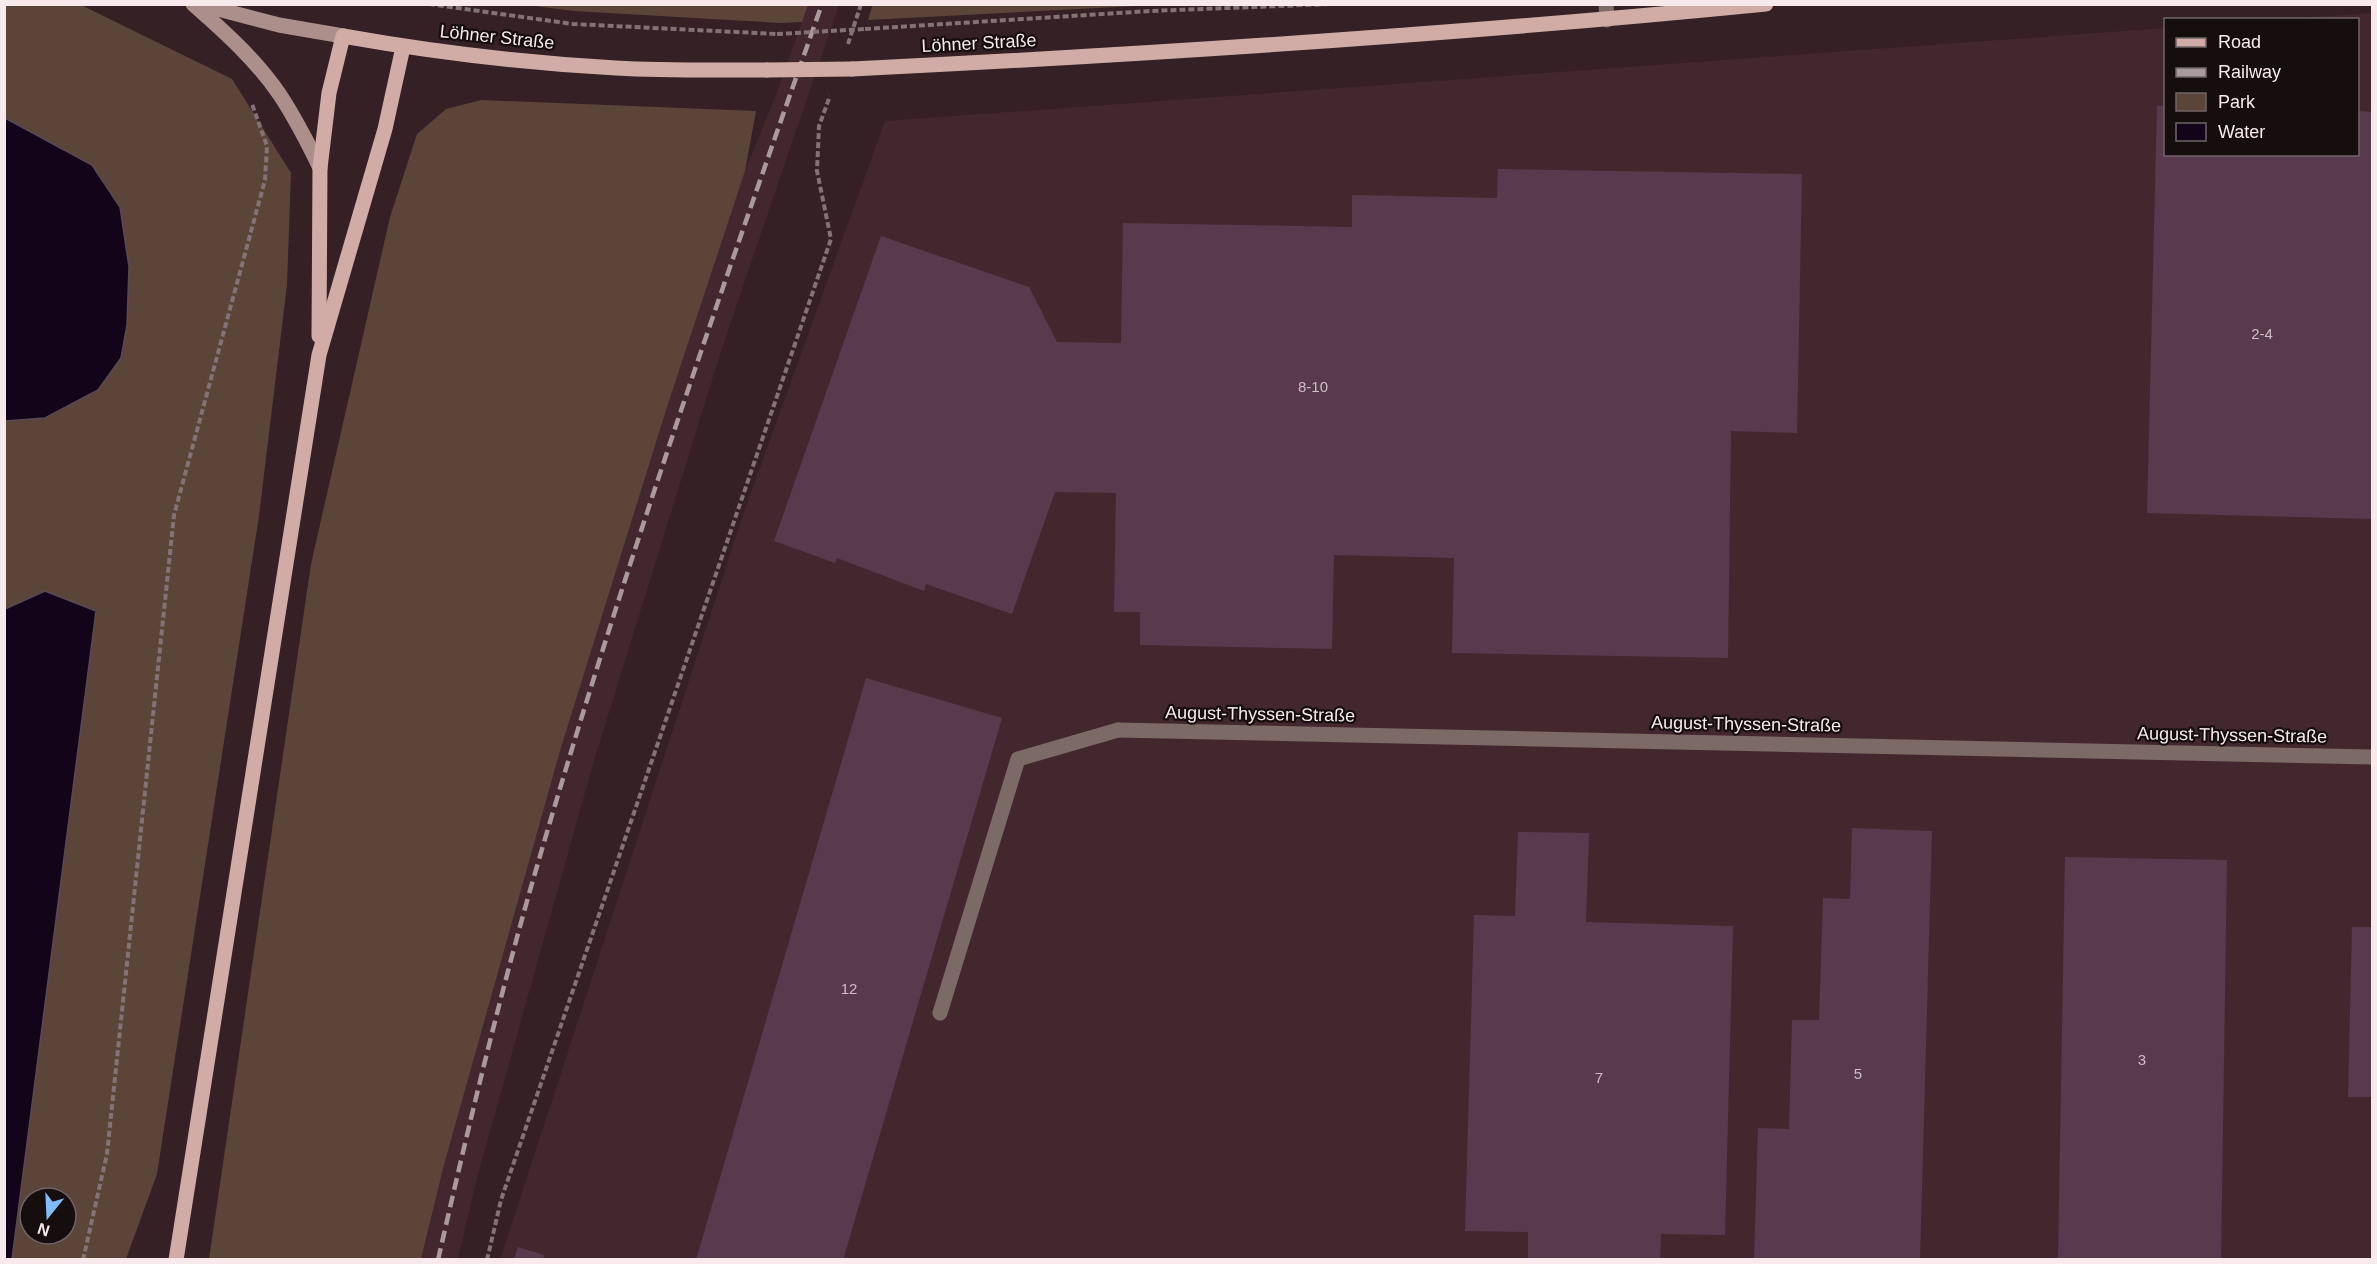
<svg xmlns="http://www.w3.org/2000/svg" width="2377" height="1264" viewBox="0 0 2377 1264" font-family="Helvetica,sans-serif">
	<rect width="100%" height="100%" fill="#342025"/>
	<!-- built -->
	<g fill="#42282e">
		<path d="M808,5H839L722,348L593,764L477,1178L458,1259L421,1260L444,1165L560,751L667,407L745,171L774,100Z"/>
		<path d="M2372,13V1259L500,1260L744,512L885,121L2165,28L2166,154H2358V20L2282,19Z"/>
	</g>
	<!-- green -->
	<g fill="#5b4539" fill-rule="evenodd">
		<path d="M873,4H1155V5L868,20Z"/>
		<path d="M5,5H81L232,79L291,173L287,285L259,516L157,1174L126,1259H12L96,612L45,591L5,609V421L45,418L92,165L5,118ZM30,1198H66V1234H30Z"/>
		<path d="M526,5L808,4V5L802,22L780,23L574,11Z"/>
		<path d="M481,100L756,111L745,171L667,407L560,751L444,1165L421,1259H209L311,564L390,217L417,134L446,109Z"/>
	</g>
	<!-- water -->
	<g fill="#140419" stroke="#584958" stroke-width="1.5">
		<path d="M5,118L92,165L120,207L129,267L127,325L121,358L98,390L45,418L5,421Z"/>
		<path d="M45,591L96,611L12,1259H5V609Z"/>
	</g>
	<!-- building -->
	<g fill="#583a4d">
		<path d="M2157,106H2166V154H2358V111L2372,112V519L2147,513Z"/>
		<path d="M1498,169L1802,174L1797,433L1731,431L1728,658L1452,653L1454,558L1334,555L1332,649L1140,645V612H1114L1116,493L1055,492L1012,614L926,584L924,591L837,558L835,563L774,541L881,236L1029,287L1057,342L1121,343L1123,223L1352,227V195L1497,198Z"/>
		<path d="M866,678L1002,718L843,1260H696Z"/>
		<path d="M1852,828L1932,831L1920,1260H1754L1758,1128L1789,1129L1792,1020H1819L1823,898L1850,899Z"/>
		<path d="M1518,832L1589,833L1586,922L1733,926L1725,1235L1661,1234L1660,1260H1528V1232L1465,1231L1474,915L1515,916Z"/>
		<path d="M2065,857L2227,860L2221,1260H2058Z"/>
		<path d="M2352,927H2372V1097H2348Z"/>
		<path d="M518,1247L544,1255L543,1260H514Z"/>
	</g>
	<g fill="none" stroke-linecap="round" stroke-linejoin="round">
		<!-- path -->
		<g stroke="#837276" stroke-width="4" stroke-dasharray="6 3" stroke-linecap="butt">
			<path d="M429,4L573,24L777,34"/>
			<path d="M865,29L1150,11L1331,4"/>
			<path d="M848,44L861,4"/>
			<path d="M83,1260L107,1154L174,515L265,180L267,146L252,104"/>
			<path d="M487,1260L501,1200L831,239L817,171L819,126L830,96"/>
		</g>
		<!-- lane -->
		<path stroke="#7c6a67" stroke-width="15" d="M940,1013L1018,759L1118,730"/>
		<!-- street -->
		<g stroke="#7c6a67" stroke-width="15">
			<path d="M1606,4L1607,20"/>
			<path d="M1118,730L2372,757"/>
		</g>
		<!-- secondary -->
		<g stroke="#ac8f8b" stroke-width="15">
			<path d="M193,4C225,32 256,60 280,95C295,118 308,143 320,168"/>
			<path d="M199,4L279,25L343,36"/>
		</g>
		<!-- primary -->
		<g stroke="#d1aca7" stroke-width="15">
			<path d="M852,69C1157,54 1462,34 1766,4"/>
			<path d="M319,336L320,168L329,93L343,36C433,52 524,63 616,68C666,71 717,70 767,70"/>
			<path d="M176,1260L319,355L385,129L403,47"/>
		</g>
		<!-- rail -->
		<path stroke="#aa9a9e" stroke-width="4.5" stroke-dasharray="12 6" stroke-linecap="butt" d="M438,1260C466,1137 495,1015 529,894C615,594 718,299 822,4"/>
		<!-- path-bridge -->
		<path stroke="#837276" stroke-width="4" stroke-dasharray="6 3" stroke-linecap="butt" d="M777,34L865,29"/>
		<!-- primary-bridge -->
		<path stroke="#d1aca7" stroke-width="15" d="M767,70L852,69"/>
	</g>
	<g text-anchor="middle" stroke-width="4.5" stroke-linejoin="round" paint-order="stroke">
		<!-- number labels -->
		<g font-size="15" fill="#cfbdc4">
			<text x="2262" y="339">2-4</text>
			<text x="1313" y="392">8-10</text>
			<text x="849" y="994">12</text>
			<text x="2142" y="1065">3</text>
			<text x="1858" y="1079">5</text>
			<text x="1599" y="1083">7</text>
		</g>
		<!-- street labels -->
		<g font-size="18" fill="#f7e9ec" stroke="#160d0f">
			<text transform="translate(497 37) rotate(6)" y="6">Löhner Straße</text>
			<text transform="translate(979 43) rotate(-3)" y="6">Löhner Straße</text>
			<text transform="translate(1260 714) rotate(1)" y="6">August-Thyssen-Straße</text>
			<text transform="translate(1746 724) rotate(1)" y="6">August-Thyssen-Straße</text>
			<text transform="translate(2232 735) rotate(1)" y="6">August-Thyssen-Straße</text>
		</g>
	</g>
	<!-- border -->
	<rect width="2377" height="1264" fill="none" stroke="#f7e9ec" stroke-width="12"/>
	<!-- legend -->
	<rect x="2164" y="18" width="195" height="138" fill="#160d0f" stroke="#706567" stroke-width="1.5"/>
	<rect x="2176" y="38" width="30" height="9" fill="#d1aca7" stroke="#706567" stroke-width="1.5"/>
	<text x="2218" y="48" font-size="18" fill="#f7e9ec">Road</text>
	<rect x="2176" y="68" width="30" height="9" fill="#aa9a9e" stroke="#706567" stroke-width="1.5"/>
	<text x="2218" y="78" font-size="18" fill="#f7e9ec">Railway</text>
	<rect x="2176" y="93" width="30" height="18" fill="#5b4539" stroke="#706567" stroke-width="1.5"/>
	<text x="2218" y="108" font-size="18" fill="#f7e9ec">Park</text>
	<rect x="2176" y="123" width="30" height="18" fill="#140419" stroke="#706567" stroke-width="1.5"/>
	<text x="2218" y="138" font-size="18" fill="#f7e9ec">Water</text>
	<!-- north arrow -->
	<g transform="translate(48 1216) rotate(198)"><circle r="28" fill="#160d0f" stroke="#706567" stroke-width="1.5"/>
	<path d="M0-4.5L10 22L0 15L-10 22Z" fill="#80bdfa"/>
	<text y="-9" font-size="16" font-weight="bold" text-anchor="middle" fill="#f7e9ec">N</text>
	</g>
</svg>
